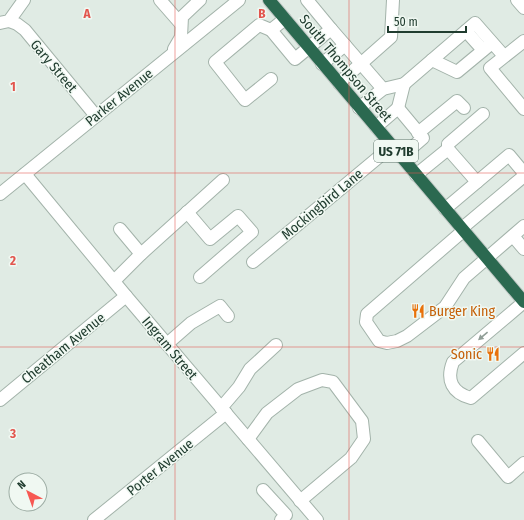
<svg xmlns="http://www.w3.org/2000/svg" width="524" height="520" viewBox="0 0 524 520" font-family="'Fira Sans Condensed',sans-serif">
	<rect width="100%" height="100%" fill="#e0ebe4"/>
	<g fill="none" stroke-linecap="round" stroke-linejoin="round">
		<defs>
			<g id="minor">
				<path d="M160,0L181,24"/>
				<path d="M517,0L524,8"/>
				<path d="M9,21L17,24L25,30L96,116"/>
				<path d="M0,23L9,21L24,0"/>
				<path d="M331,29L383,89"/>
				<path d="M271,30L295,59L331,29L307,0"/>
				<path d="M466,31L483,50"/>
				<path d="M524,41L490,68L524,109"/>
				<path d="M174,49L181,37L182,17L200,0"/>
				<path d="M432,60L457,72L492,43"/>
				<path d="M322,64L345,45"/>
				<path d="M271,79L245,100L215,62L259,25L271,30L285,19"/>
				<path d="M339,83L391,37L393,0"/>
				<path d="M359,108L383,89L404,84L475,23L504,56"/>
				<path d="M398,108L404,84"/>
				<path d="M376,127L398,108L423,138L401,157"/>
				<path d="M418,133L457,101L464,108"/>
				<path d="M448,149V144L483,114"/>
				<path d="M25,174L126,296L317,520"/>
				<path d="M416,175L448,149L477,182L509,155L524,173"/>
				<path d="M0,194L239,0"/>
				<path d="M445,209L477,182"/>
				<path d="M187,212L210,239L238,216L252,232L200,277"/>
				<path d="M120,229L141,254"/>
				<path d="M461,229L524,176"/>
				<path d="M463,231L367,314L366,322L379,341L387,343L397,341L407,336L445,307L464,278L524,226"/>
				<path d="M513,236L524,249"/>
				<path d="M253,262L392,146"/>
				<path d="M114,281L141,254L223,180"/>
				<path d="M524,302L453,362C446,380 452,393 471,398L524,353"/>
				<path d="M167,344L191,323L220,306L228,316"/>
				<path d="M0,400L126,296"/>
				<path d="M221,408L239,387L250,369L276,345"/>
				<path d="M248,439L267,413L298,389L322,380L333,382L362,421L364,439L351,458L300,501"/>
				<path d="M478,441L508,477L524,463"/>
				<path d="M263,490L286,515L281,520"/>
				<path d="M94,520L226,413"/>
			</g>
			<path id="highway" d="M269,0L524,302"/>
		</defs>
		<!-- minor casing -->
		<use href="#minor" stroke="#a3b3aa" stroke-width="14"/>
		<!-- highway casing -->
		<use href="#highway" stroke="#c1c8c5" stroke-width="14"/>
		<!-- minor -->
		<use href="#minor" stroke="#fff" stroke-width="12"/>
		<!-- highway -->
		<use href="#highway" stroke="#2b6950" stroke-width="12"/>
	</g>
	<!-- one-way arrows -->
	<defs><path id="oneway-solid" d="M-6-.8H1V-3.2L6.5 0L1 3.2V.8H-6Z"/></defs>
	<use fill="#909e97" href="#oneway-solid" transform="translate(483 336) rotate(140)"/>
	<!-- grid -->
	<path fill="none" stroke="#e2554e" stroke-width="1" stroke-opacity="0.55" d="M175,0V520M349,0V520M0,173H524M0,347H524"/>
	<!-- icons -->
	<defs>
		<symbol id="restaurant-bare" viewBox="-9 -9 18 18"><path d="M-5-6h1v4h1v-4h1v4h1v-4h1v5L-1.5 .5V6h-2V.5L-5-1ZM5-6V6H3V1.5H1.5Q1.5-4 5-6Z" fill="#e8710a" stroke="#f0f8f2" stroke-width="2.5" paint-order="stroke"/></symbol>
	</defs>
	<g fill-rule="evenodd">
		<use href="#restaurant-bare" x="408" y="301" width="20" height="20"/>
		<use href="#restaurant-bare" x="483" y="344" width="20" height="20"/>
	</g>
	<g text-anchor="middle" stroke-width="3" stroke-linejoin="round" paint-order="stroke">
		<!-- shield labels -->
		<rect fill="#f0f8f2" stroke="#5e746a" stroke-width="1" x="374" y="140" width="44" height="22" rx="3"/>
		<g font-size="13" font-weight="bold" fill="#203c2f">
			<text x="396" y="156">US 71B</text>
		</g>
		<!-- street labels -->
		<g font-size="14" fill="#203c2f" stroke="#f0f8f2">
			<text transform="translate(54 66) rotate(50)" y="5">Gary Street</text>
			<text transform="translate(346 68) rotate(50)" y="5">South Thompson Street</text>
			<text transform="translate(119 97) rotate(-39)" y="5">Parker Avenue</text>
			<text transform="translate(322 204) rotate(-40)" y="5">Mockingbird Lane</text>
			<text transform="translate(63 348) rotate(-39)" y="5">Cheatham Avenue</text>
			<text transform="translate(170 348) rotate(50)" y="5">Ingram Street</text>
			<text transform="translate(160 467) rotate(-39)" y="5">Porter Avenue</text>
		</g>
		<!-- food labels -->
		<g font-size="14" fill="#c56008" stroke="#f0f8f2" text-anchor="start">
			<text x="429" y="316">Burger King</text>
			<text x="482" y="359" text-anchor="end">Sonic</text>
		</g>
	</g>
	<g font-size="13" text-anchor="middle" font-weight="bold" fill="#e2554e" stroke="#f0f8f2" stroke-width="3" stroke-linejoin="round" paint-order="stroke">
		<text x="87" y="18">A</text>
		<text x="262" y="18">B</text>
		<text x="13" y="91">1</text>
		<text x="13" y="265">2</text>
		<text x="13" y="438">3</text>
	</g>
	<!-- north arrow -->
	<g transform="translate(28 492) rotate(319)"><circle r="19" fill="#f0f8f2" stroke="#9dada4"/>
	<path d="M0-3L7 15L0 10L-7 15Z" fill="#f75852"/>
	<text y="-6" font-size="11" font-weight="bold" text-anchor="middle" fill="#203c2f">N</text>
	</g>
	<!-- scale -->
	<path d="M388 26v6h78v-6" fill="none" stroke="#203c2f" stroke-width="2"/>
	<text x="394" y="26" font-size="12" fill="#203c2f" stroke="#f0f8f2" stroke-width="3" paint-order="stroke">50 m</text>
</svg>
